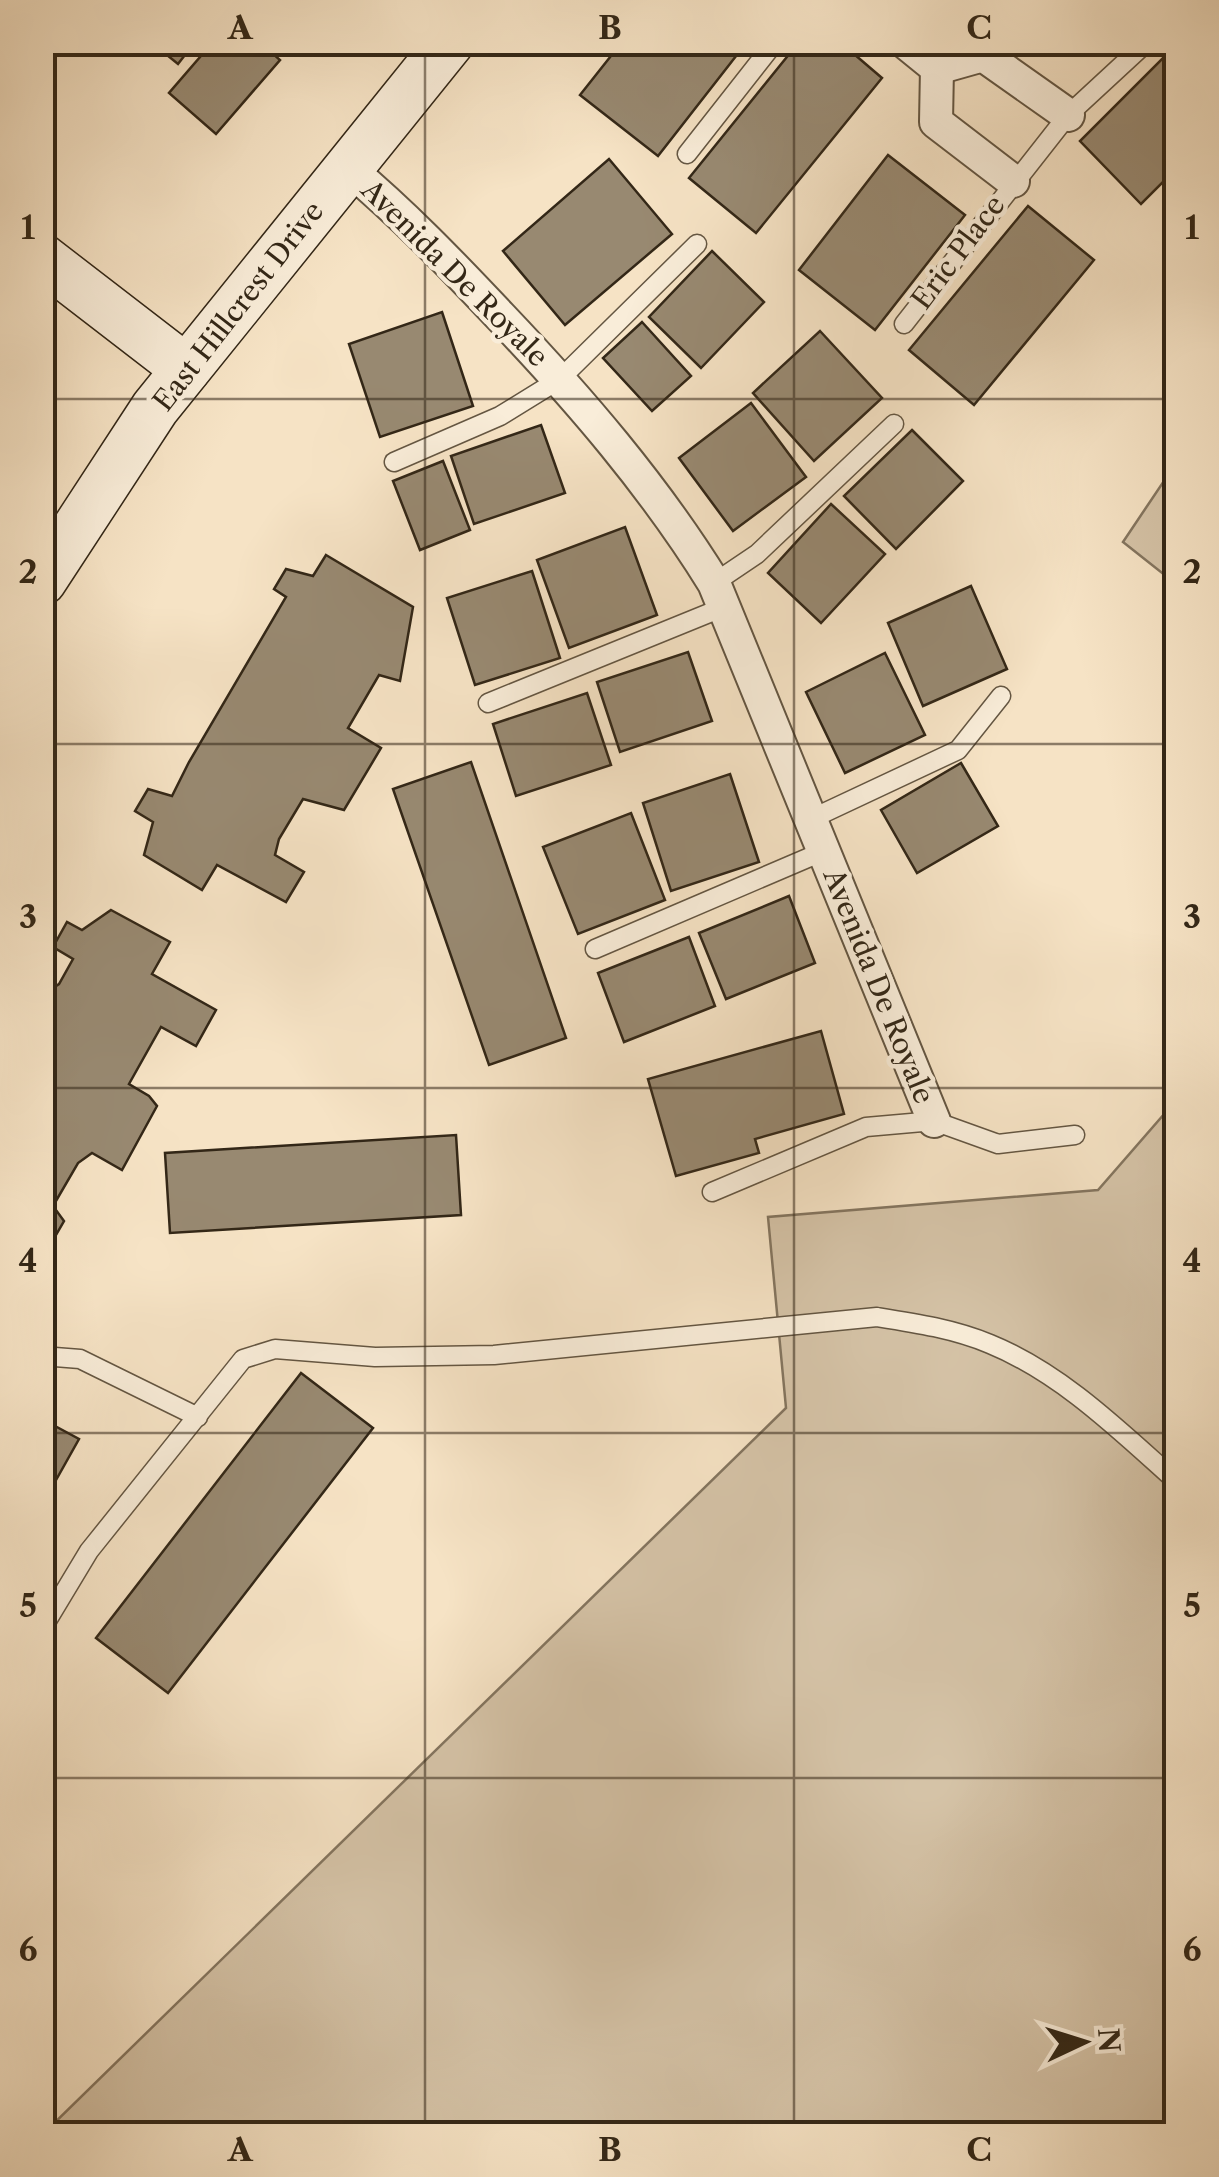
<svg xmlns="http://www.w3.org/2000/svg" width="1219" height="2177" viewBox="0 0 1219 2177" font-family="'Libre Caslon Text',serif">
	<rect width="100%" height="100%" fill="#f6e3c5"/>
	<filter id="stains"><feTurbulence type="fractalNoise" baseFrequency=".002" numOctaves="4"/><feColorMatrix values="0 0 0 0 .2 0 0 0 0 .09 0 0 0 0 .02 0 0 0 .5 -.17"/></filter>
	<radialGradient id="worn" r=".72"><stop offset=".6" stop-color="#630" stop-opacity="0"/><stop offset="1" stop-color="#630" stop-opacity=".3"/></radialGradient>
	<!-- green -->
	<g fill="#d5c3a7" stroke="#84755f" stroke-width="2.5">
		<path d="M1176,463V584L1123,542Z"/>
		<path d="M1176,695V2134H43L786,1408L768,1217L1098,1190L1165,1113Z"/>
	</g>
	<!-- building -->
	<g fill="#988971" stroke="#332717" stroke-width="2.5">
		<path d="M151,42H195L178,64Z"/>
		<path d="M213,42H260L280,60L216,134L169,93Z"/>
		<path d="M622,42H747L658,156L580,95Z"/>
		<path d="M799,42H840L882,78L756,233L689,178Z"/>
		<path d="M1176,45V169L1141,204L1080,141Z"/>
		<path d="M888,155L965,215L875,330L799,270Z"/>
		<path d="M609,159L672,234L565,325L503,251Z"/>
		<path d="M1028,206L1094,260L974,405L909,350Z"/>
		<path d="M712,251L764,302L701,368L649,317Z"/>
		<path d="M442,312L473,406L380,437L349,344Z"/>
		<path d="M642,322L691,376L652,411L603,358Z"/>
		<path d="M820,331L882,398L814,461L753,393Z"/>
		<path d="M751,403L806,477L733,531L679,458Z"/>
		<path d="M541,425L565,493L474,524L451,456Z"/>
		<path d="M912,430L963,481L896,549L844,496Z"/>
		<path d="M443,461L470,530L420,550L393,481Z"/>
		<path d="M831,504L885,554L821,623L768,573Z"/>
		<path d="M625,527L657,615L569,648L537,560Z"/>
		<path d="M326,555L413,607L400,681L379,675L348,728L381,748L344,810L303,799L279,839L275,855L304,872L286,902L217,865L202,890L144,855L153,822L135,811L148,789L172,796L189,762L286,597L274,589L286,569L313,576Z"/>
		<path d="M532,571L560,658L475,685L447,598Z"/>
		<path d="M971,586L1007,669L923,706L888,623Z"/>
		<path d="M688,652L712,721L620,752L597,682Z"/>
		<path d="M885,653L925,735L845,773L806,692Z"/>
		<path d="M587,693L611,765L516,796L493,724Z"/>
		<path d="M471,762L566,1038L489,1065L393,789Z"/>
		<path d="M961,763L998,826L917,873L881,810Z"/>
		<path d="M730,774L759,862L671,891L643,803Z"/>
		<path d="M631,813L665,900L578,934L543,847Z"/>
		<path d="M789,896L815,963L726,999L699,933Z"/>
		<path d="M111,910L170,942L152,974L216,1010L196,1046L161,1027L129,1084L149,1096L157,1106L122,1170L92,1153L78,1163L53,1206L64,1221L45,1254L42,1253V995L59,984L73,959L53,947L67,922L82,930Z"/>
		<path d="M689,937L715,1006L624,1042L598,973Z"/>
		<path d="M821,1031L844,1114L755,1139L759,1153L676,1176L648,1079Z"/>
		<path d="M456,1135L461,1215L170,1233L165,1153Z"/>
		<path d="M301,1373L373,1428L168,1693L96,1638Z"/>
		<path d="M42,1419L79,1439L42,1505Z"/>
	</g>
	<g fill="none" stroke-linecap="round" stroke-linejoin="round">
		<defs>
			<g id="lane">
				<path d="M687,154L775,42"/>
				<path d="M904,324L1068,115L1147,42"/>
				<path d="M394,462L500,416L560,379L697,244"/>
				<path d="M714,583L757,554L894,424"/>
				<path d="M488,703L724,607"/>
				<path d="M811,819L958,750L1001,696"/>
				<path d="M595,949L824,851"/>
				<path d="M712,1192L866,1127L934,1121L998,1144L1075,1135"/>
				<path d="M42,1356L80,1359L198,1417"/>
				<path d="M42,1629L89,1551L243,1359L275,1349L375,1357L494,1355L877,1317C915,1323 954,1329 990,1344C1061,1373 1119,1430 1176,1481"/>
			</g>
			<g id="street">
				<path d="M905,42L937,68"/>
				<path d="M937,68L983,55L1068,115"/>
				<path d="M937,68L936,122L1013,181"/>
				<path d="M348,168C403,214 451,264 500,316C579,399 654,486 714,583L934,1121"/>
			</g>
			<g id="secondary">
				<path d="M42,258L186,369"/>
				<path d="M42,581L155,408L450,42"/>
			</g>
		</defs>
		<!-- lane casing -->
		<use href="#lane" stroke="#645642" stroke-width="21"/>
		<!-- street casing -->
		<use href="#street" stroke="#645642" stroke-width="36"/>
		<!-- secondary casing -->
		<use href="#secondary" stroke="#332717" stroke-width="51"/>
		<!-- lane -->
		<use href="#lane" stroke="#f9edd9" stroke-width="18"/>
		<!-- street -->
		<use href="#street" stroke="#f9edd9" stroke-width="32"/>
		<!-- secondary -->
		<use href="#secondary" stroke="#f9edd9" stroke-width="48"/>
	</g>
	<!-- grid -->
	<path fill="none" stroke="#332717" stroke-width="2.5" stroke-opacity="0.55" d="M425,42V2134M794,42V2134M42,399H1176M42,744H1176M42,1088H1176M42,1433H1176M42,1778H1176"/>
	<g text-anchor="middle" stroke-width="9" stroke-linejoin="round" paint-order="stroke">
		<!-- street labels -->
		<g font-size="28" fill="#332717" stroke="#f9edd9">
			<text transform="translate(958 252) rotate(-53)" y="10">Eric Place</text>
			<text transform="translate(455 273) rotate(45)" y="10">Avenida De Royale</text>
			<text transform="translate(238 306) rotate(-52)" y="10">East Hillcrest Drive</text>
			<text transform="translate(879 986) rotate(68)" y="10">Avenida De Royale</text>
		</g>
	</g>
	<!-- margin -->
	<rect width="1219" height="2177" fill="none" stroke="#f6e3c5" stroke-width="110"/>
	<!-- north arrow -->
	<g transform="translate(1084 2042) rotate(86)" stroke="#f9edd9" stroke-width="8" paint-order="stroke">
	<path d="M0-8L18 38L0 25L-18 38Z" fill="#332717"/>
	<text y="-15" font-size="28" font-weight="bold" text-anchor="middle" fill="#332717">N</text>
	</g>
	<rect x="55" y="55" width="1109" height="2067" fill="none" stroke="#332717" stroke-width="4"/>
	<g font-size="32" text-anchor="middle" font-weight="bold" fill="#332717">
		<text x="240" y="39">A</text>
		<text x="610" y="39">B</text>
		<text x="979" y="39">C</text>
		<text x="28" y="239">1</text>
		<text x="1192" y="239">1</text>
		<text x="28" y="583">2</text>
		<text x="1192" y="583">2</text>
		<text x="28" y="928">3</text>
		<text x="1192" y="928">3</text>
		<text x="28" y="1272">4</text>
		<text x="1192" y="1272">4</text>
		<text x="28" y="1617">5</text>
		<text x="1192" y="1617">5</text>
		<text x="28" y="1961">6</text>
		<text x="1192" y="1961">6</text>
		<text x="240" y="2161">A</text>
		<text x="610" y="2161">B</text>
		<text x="979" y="2161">C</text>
	</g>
	<rect width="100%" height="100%" filter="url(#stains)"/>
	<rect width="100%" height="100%" fill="url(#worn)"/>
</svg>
